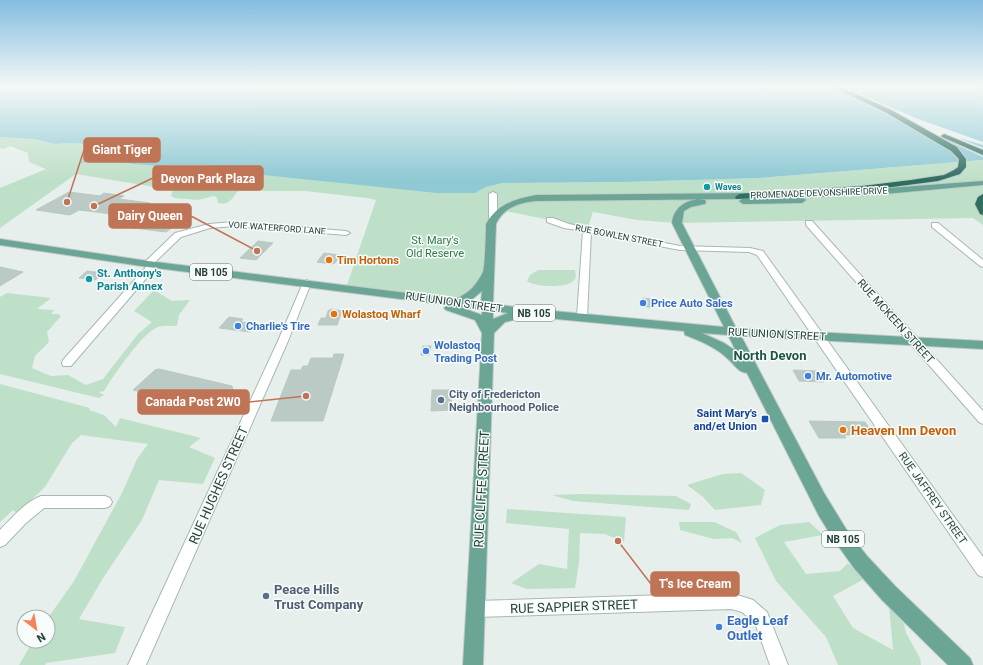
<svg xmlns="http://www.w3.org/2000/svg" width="983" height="665" viewBox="0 0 983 665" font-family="Roboto,sans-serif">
	<rect width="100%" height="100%" fill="#e6efeb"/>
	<!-- green -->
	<g fill="#bfe0c8">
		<path d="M0,137L34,139L55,144L66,143L86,144L115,160L132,164L155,166L209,165L226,171L475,193L486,187L503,183L625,182L759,178L983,160V225L973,218L677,223L637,220L593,212L587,230L550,220L500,210L493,218L489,268L479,289L454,303L346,288L376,200L367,198L305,191H240L237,192C232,199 228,206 218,203L217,198L214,196L198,200L175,198L171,196L173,190L76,174L0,228V188L46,169L29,162L28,153L10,146L4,149L0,148Z"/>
		<path d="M538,270H575L576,277C575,279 574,281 572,282C564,288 534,287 527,281L530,275Z"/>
		<path d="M154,290L172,301L190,300L179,315L177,326C171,326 164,325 158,327C144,331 112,377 104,391L99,392L104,395L99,398L0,374V297L7,293L51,298L37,309L54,310L51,314H58L61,316L47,332L49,342L35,356L32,368L51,376L68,375L86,385L103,379L138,334L152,322L134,311Z"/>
		<path d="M0,384L90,408L89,410L104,415L116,427L120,418L201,438L189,447L215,458L203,484L159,480L142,520L103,578L79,619L125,627L115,653L46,663L45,665H19L33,641H48V618L74,581L122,493L137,459L148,444L81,435L72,443L45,487L17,513L13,510L0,522Z"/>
		<path d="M741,473L765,490L761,505L715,510L703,497L687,485L723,474Z"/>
		<path d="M581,494L676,496L691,504L689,510L573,501L552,495Z"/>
		<path d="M507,509L626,517L624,542L605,534L580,533L579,563L575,588L527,589L511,583L539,564L567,569L569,529L506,523Z"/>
		<path d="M679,522H714L736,532L742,543L732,538L714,539L680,530Z"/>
		<path d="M809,522L823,535L784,542L806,574L840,571L848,563L864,579L833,596L853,628L893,650L889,606L904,624L906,633L920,658L921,665H838L826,637L776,581L755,538L780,525Z"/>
	</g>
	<!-- water -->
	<path fill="#8ec9d4" d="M0,86H983V160L759,178L625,182L503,183L486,187L475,193H437L226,171L209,165L155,166L132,164L115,160L86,144L66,143L55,144L34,139L0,137Z"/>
	<!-- pier -->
	<path fill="#e6efeb" d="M828,86H841L918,119L983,142V145L959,138L983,148V157L944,139L962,153L966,159L967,164H959V159L954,152L902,121Z"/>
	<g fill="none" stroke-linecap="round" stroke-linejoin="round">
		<!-- stream -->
		<path stroke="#8ec9d4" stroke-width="2" d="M82,162L107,156"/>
	</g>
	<!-- building -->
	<g fill="#bbcac4" stroke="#b8c9c2">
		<path d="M69,192L100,196L104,193L124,196L119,199L150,203L129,216L79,210L70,215L36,210Z"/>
		<path d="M160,215L185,218L166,232L133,228L148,217L155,218Z"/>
		<path d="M258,241L273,243L256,260L240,258Z"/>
		<path d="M324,253L340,255L335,263L331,264L317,262Z"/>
		<path d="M0,267L23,272L0,286Z"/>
		<path d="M87,271L104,273L95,280L79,278Z"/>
		<path d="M642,298L653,299L654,308L643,306Z"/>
		<path d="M331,309L342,311L337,325H318L321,318H326L328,311Z"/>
		<path d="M229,317L243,319L241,322L257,324L250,332L219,328Z"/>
		<path d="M423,346H431L429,355H421Z"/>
		<path d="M334,354H344L323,421H271L291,370H301L303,366H308L311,358H333Z"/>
		<path d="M159,369L232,386L234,395L225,405L219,404L210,410L133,390L155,370Z"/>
		<path d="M793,370L817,371L824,382L799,381Z"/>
		<path d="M432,390H452L451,410L431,411Z"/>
		<path d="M809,421L865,422L874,435H844L846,438H819Z"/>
	</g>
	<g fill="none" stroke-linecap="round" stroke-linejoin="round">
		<defs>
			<g id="minor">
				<path d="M493,192L497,194V218L493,220L489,218V194Z"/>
				<path d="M547,218H553L569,224L680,246L750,248L763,251L983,557V577L978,575L757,255L749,252L680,250L591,233L587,317L582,320L577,317L583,231L564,228L547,222Z"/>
				<path d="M806,221H812L983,411V424L979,422L806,225Z"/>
				<path d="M234,222L346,231L350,233L346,235L234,226L210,228L181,237L154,263L157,265L156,267L71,366H63L62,363L63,360L147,266L144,264L145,262L175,233L209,224Z"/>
				<path d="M932,223H938L983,260V267L980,266L932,227Z"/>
				<path d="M307,280L311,283L288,341L146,665H128L278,341L303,283Z"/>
				<path d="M41,496H105L110,498L112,502L110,506L105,508H44L26,523L5,545L0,547V530C12,518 25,502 41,496Z"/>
				<path d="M731,593L753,600L767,612L788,665H770L755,623L742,612L731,609L475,617L469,615L467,609L469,603L475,601Z"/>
			</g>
			<g id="major">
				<path d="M983,181V185L874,195L793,198L789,195L793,192L874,189Z"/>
				<path d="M752,193L756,196L753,198L802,197L806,200L802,203L743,204L739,201L742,199L536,201C519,203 504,207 496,224L493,304L532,309L724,327L672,223C673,207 689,197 705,200L706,202L705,204L691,207L684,211L682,223L736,328L983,341V349L741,336L824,493L846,529L867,556L895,586L970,658L973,665H948L882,600L854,568L834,540L819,516L747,373C739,373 734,364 728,359C716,347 700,341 685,335L684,331L524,316L523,318L505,322L494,333L483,665H463L482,333L475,320L446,310L444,308L448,305L148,267L0,245V239L148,261L455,299C469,294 477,284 483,272C485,267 486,232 486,224C497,204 515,199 536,195ZM482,291L481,303L470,301ZM457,306L482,310V315ZM493,311L508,313L493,319ZM702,333L728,335L736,351L724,343Z"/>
			</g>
			<g id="highway">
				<path d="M830,86H839L893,111L957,147L966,159V167L960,174L938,181L862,191L736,199L735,197L739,194L862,186L911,180L944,175L954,170L958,167L959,159L951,151L885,112Z"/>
				<path d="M944,134L983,150V155L942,137L941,136Z"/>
				<path d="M983,194V215L980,214L975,204L978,197Z"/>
			</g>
		</defs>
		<!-- minor casing -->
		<use href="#minor" stroke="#a8b8b2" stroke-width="2"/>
		<!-- major casing -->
		<use href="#major" stroke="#c2cac8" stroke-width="2"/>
		<!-- highway casing -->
		<use href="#highway" stroke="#c2cac8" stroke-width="2"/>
		<!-- minor -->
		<use href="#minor" fill="#fff" fill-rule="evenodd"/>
		<!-- major -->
		<use href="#major" fill="#6aa596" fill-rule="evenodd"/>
		<!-- highway -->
		<use href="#highway" fill="#2f6f62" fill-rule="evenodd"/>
	</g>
	<!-- sky -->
	<linearGradient id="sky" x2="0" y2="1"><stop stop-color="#84bce0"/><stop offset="0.48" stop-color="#f4f8f6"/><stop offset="1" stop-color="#f4f8f6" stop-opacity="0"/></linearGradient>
	<rect width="983" height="180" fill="url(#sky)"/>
	<!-- markers -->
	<g fill="#0f9aa8" stroke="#f7fbf9" stroke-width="1.5">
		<circle cx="707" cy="187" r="4"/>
		<circle cx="89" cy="279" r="4"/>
	</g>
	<g fill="#e8710a" stroke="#f7fbf9" stroke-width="1.5">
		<circle cx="329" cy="260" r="4"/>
		<circle cx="334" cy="314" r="4"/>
		<circle cx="843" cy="430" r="4"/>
	</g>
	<g fill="#3f7fe0" stroke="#f7fbf9" stroke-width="1.5">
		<circle cx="643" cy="303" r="4"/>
		<circle cx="238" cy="326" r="4"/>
		<circle cx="426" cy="351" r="4"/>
		<circle cx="808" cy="376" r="4"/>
		<circle cx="719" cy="627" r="4"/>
	</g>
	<g fill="#5c6f8a" stroke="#f7fbf9" stroke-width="1.5">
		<circle cx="441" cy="400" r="4"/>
		<circle cx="266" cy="596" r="4"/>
	</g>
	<rect fill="#1a4fb4" stroke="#f7fbf9" stroke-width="1.5" x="761" y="415" width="8" height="8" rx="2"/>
	<g text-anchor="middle" stroke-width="3" stroke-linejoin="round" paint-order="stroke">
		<!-- far-culture labels -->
		<g font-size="9" font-weight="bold" fill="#0d838f" stroke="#f7fbf9" text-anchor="start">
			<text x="715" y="190">Waves</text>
		</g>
		<!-- far-street labels -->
		<g font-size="9" fill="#24423a" stroke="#f7fbf9">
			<text transform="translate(819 193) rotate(-2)" y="3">PROMENADE DEVONSHIRE DRIVE</text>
			<text transform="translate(277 228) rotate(4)" y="3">VOIE WATERFORD LANE</text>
			<text transform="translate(619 236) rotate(11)" y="3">RUE BOWLEN STREET</text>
		</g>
		<!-- shield labels -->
		<g fill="#f7fbf9" stroke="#637a73" stroke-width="1">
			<rect x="190" y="264" width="42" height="16" rx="3"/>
			<rect x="513" y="305" width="42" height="16" rx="3"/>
			<rect x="822" y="531" width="42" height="16" rx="3"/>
		</g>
		<g font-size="10" font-weight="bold" fill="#24423a">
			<text x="211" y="276">NB 105</text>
			<text x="534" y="317">NB 105</text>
			<text x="843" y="543">NB 105</text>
		</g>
		<!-- park labels -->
		<g font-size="11" fill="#2d7a4b" stroke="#f7fbf9">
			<text x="435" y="244">St. Mary's<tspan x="435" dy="13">Old Reserve</tspan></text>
		</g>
		<!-- food labels -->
		<g font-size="11" font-weight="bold" fill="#c56008" stroke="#f7fbf9" text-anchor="start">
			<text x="337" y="264">Tim Hortons</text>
			<text x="342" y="318">Wolastoq Wharf</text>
		</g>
		<!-- culture labels -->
		<g font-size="11" font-weight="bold" fill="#0d838f" stroke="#f7fbf9" text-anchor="start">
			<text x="97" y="277">St. Anthony's<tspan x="97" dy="13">Parish Annex</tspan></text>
		</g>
		<!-- street labels -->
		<g font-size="11" fill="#24423a" stroke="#f7fbf9">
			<text transform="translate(454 302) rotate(8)" y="4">RUE UNION STREET</text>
			<text transform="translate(896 321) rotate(48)" y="4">RUE MCKEEN STREET</text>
			<text transform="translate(777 334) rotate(3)" y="4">RUE UNION STREET</text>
			<text transform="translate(933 498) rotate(55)" y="4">RUE JAFFREY STREET</text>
		</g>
		<!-- shop labels -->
		<g font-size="11" font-weight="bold" fill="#366cbe" stroke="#f7fbf9" text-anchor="start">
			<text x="651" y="307">Price Auto Sales</text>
			<text x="246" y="330">Charlie's Tire</text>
			<text x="434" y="349">Wolastoq<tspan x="434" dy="13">Trading Post</tspan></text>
			<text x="816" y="380">Mr. Automotive</text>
		</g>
		<!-- service labels -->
		<g font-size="11" font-weight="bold" fill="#4e5e75" stroke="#f7fbf9" text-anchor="start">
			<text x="449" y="398">City of Fredericton<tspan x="449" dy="13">Neighbourhood Police</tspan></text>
		</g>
		<!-- transit labels -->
		<g font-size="11" font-weight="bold" fill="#164399" stroke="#f7fbf9" text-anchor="end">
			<text x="757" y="417">Saint Mary's<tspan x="757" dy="13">and/et Union</tspan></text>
		</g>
		<!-- quarter labels -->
		<g font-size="13" font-weight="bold" fill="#1f5548" stroke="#f7fbf9">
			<text x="770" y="360">North Devon</text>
		</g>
		<!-- near-food labels -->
		<g font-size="13" font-weight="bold" fill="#c56008" stroke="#f7fbf9" text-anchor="start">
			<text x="851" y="435">Heaven Inn Devon</text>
		</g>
		<!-- near-street labels -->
		<g font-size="13" fill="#24423a" stroke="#f7fbf9">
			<text transform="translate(218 485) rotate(-66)" y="5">RUE HUGHES STREET</text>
			<text transform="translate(481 489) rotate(-87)" y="5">RUE CLIFFE STREET</text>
			<text transform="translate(574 606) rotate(-2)" y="5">RUE SAPPIER STREET</text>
		</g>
		<!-- near-service labels -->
		<g font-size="13" font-weight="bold" fill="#4e5e75" stroke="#f7fbf9" text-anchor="start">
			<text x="274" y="594">Peace Hills<tspan x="274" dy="15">Trust Company</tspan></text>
		</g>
		<!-- near-shop labels -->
		<g font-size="13" font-weight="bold" fill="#366cbe" stroke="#f7fbf9" text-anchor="start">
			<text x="727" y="625">Eagle Leaf<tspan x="727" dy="15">Outlet</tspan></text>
		</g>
	</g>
	<!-- callouts -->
	<path fill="none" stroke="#c07456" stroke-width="1.5" d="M67 202L84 150M94 206L153 178M257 251L191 216M306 396L249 402M618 541L651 584"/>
	<g fill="#c07456" stroke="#f7fbf9" stroke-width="1.5">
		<circle cx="67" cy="202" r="4"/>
		<circle cx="94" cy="206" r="4"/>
		<circle cx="257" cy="251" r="4"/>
		<circle cx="306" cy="396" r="4"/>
		<circle cx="618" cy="541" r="4"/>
	</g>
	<g fill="#c07456" stroke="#c07456" stroke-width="1.5">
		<rect x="84" y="138" width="76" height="24" rx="4"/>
		<rect x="153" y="166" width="110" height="24" rx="4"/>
		<rect x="109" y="204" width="82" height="24" rx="4"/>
		<rect x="138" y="390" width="111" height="24" rx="4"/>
		<rect x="651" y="572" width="88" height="24" rx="4"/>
	</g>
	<g font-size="12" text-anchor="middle" font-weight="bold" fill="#fff">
		<text x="122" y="154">Giant Tiger</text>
		<text x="208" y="183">Devon Park Plaza</text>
		<text x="150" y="220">Dairy Queen</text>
		<text x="193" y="406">Canada Post 2W0</text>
		<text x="695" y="588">T's Ice Cream</text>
	</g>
	<!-- north arrow -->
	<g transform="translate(36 629) rotate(149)"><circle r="19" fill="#f7fbf9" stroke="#a3b1ad"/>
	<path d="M0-3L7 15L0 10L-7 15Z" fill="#f4845f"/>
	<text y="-6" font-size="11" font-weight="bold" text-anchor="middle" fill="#24423a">N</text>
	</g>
</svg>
